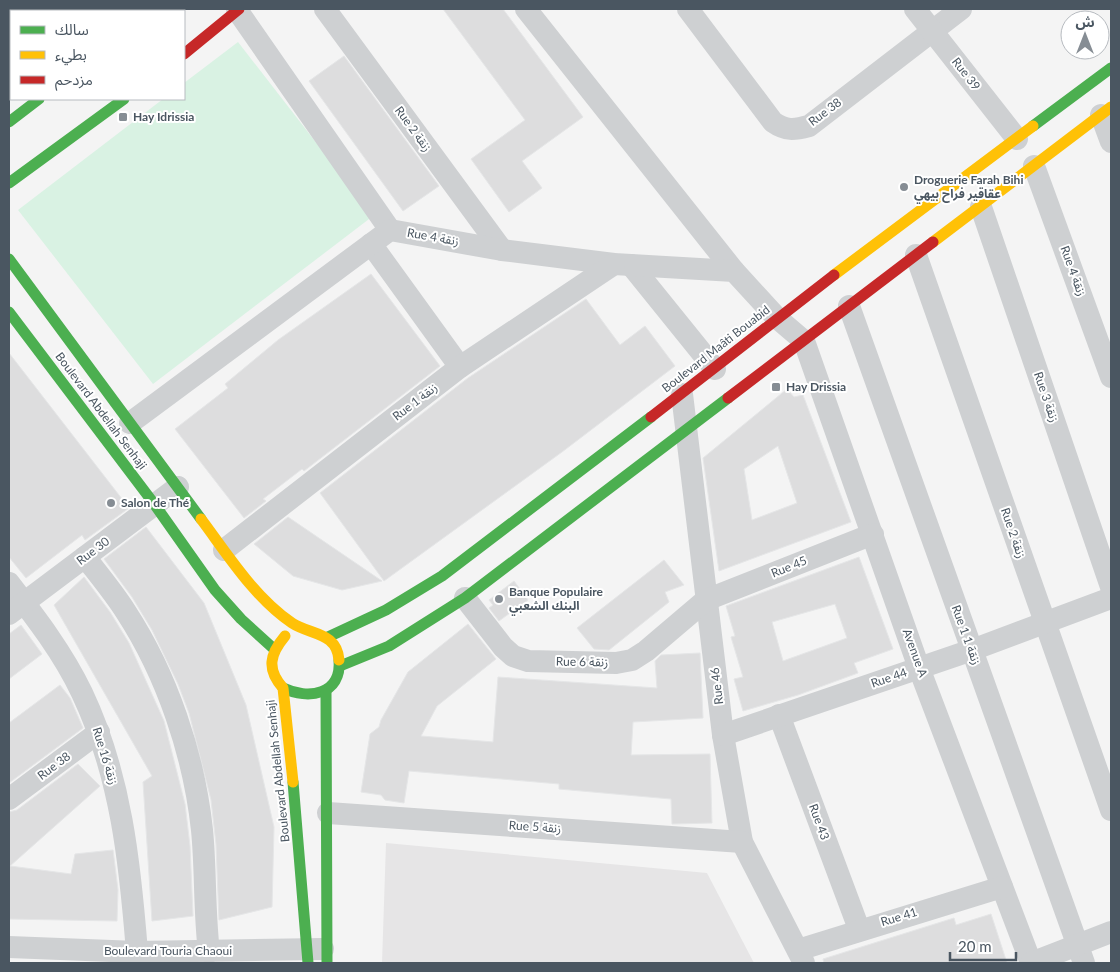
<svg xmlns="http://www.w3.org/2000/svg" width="1120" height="972" viewBox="0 0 1120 972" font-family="Lato,'Noto Sans Arabic',sans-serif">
	<rect width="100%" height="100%" fill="#f4f4f4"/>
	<!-- education -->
	<path fill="#e6e5e6" d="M386,843L707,873L754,963H382Z"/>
	<!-- green -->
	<path fill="#d9f2e3" d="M238,42L373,216L153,384L18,210L163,99H184V83Z"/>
	<!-- building -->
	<g fill="#ddddde" stroke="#e5e6e7" fill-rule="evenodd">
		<path d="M443,9H503L583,117L522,161L542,188L509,212L471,159L525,120Z"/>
		<path d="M344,56L439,186L403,211L309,81Z"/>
		<path d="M371,274L440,366L304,471L302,469L263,499L266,501L244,518L175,429L228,388L225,384L278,340Z"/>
		<path d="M586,299L620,345L645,326L675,366L562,452L384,581L320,493L468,378Z"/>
		<path d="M9,353L129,508L85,540L82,535L26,578L9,557Z"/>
		<path d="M787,389L794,397L803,395L851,522L719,571L703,458ZM778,446L797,503L752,520L744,469Z"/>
		<path d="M288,517L382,581L342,590L293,576L254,544Z"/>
		<path d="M146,527L204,603L246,705L274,827L272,907L219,920L216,844L211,800L189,713L178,684L152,630L132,597L104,559Z"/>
		<path d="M859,557L893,649L854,663L858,673L798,695L743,711L734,679L743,677L731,637L735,636L726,606ZM835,604L847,638L783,661L772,622Z"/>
		<path d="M664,560L684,585L665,592L669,602L609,650L594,649L577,628Z"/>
		<path d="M84,577L110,612L129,643L164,721L185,804L190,846L193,916L152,921L143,782L152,776L54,605Z"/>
		<path d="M514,581L528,600L499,621L489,608L493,605L489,600Z"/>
		<path d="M468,624L496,659L437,706L421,736L493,742L498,677L657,688L655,661L661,655L700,653L703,718L633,722L631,755L710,754L712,823L672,824L671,799L559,789V784L409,771L404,803L385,800L381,795L361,792L370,734L379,727L381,720L408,672Z"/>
		<path d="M21,625L42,654L9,679V634Z"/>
		<path d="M60,685L70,698L83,728L9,783V723Z"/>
		<path d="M78,764L100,786L10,866L71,874L75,854L113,850L118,890L117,921L9,919V812L17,810Z"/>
		<path d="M991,914L1007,963H824L823,959L954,918L956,925Z"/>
	</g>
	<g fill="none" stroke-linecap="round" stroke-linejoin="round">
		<!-- street -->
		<g stroke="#ced0d2" stroke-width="22">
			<path d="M20,9L22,11"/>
			<path d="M325,9L502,250"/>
			<path d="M526,9L734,271"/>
			<path d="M688,9L773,122C786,131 794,130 809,126L961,9"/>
			<path d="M915,9L1017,139"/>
			<path d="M237,10L390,230"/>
			<path d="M1101,115L1111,142"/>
			<path d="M1034,166L1111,377"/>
			<path d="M981,207L1111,587"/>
			<path d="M371,244L460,367"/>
			<path d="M916,255L1111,810"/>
			<path d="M631,265L715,369"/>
			<path d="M849,306L1084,963"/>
			<path d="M682,394L723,735L742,842L804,963"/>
			<path d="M130,423L390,230L502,250L614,264L734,271L777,318L804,341L919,668L1031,963"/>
			<path d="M224,550L460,367L614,264"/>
			<path d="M85,557C99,575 114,593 126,612C167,675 194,755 202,830C206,870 204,911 209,952"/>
			<path d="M9,583C36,618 63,653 82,693C121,775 130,863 137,952"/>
			<path d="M465,598L503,647L513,656L528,661L616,663L632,660L646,651L706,600L873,534"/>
			<path d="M9,614L178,487"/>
			<path d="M779,715L859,929"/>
			<path d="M723,735L972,650L1111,598"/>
			<path d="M9,799L99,732"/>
			<path d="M328,813L742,842"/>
			<path d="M9,947L137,952L323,949"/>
			<path d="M798,950L1002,887"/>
			<path d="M1031,963L1111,932"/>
		</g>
		<!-- fast -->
		<g stroke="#4caf50" stroke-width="11">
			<path d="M152,11L155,9"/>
			<path d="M9,122L39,99"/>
			<path d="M1033,126L1111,68"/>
			<path d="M9,183L124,99"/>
			<path d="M9,259L201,519"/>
			<path d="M9,312L155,505L215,590L241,619L274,649"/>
			<path d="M328,637L386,610L442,576L651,417"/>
			<path d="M340,666L389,646L465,598L728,398"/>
			<path d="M283,688C308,700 342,695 339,660"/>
			<path d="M326,690L327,963"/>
			<path d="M293,782L308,963"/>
		</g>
		<!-- slow -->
		<g stroke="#ffc107" stroke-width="11">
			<path d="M933,242L1111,107"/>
			<path d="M834,275L1033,126"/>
			<path d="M201,519C228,555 254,597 292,623C310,635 337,632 339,660"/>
			<path d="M285,636C270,654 266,669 283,688L293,782"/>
		</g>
		<!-- jam -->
		<g stroke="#c62828" stroke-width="11">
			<path d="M184,54L239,9"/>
			<path d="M728,398L933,242"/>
			<path d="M651,417L834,275"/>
		</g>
	</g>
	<!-- markers -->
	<g fill="#868d94" stroke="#fff" stroke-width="2">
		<rect x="118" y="112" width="10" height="10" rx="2.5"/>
		<circle cx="904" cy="187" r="5"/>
		<rect x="771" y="382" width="10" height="10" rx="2.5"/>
		<circle cx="111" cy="503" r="5"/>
		<circle cx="499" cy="599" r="5"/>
	</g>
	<g text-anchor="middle" stroke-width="4" stroke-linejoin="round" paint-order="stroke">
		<!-- street labels -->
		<g font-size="12" fill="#4a5661" stroke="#fff">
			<text transform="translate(966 74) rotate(52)" y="4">Rue 39</text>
			<text transform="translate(825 112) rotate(-37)" y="4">Rue 38</text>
			<text transform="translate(413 129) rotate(54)" y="4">Rue 2 زنقة</text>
			<text transform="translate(433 237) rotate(10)" y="4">Rue 4 زنقة</text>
			<text transform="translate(1073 271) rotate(70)" y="4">Rue 4 زنقة</text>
			<text transform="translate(716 349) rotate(-38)" y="4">Boulevard Maâti Bouabid</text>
			<text transform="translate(1046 397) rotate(71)" y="4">Rue 3 زنقة</text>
			<text transform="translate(415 402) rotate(-38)" y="4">Rue 1 زنقة</text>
			<text transform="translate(101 411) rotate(53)" y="4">Boulevard Abdellah Senhaji</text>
			<text transform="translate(1013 533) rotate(71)" y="4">Rue 2 زنقة</text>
			<text transform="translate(93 551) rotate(-37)" y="4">Rue 30</text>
			<text transform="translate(789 567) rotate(-22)" y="4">Rue 45</text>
			<text transform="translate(966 635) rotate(70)" y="4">Rue 1 زنقة 1</text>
			<text transform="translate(915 653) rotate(70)" y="4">Avenue A</text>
			<text transform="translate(582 662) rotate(1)" y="4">Rue 6 زنقة</text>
			<text transform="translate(889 678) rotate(-19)" y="4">Rue 44</text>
			<text transform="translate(717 686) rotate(-97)" y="4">Rue 46</text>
			<text transform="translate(105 756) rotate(73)" y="4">Rue 16 زنقة</text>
			<text transform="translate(54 766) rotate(-37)" y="4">Rue 38</text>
			<text transform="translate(278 771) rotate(-96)" y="4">Boulevard Abdellah Senhaji</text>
			<text transform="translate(819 822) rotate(70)" y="4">Rue 43</text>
			<text transform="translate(535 827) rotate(4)" y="4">Rue 5 زنقة</text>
			<text transform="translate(899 917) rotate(-17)" y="4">Rue 41</text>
			<text x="168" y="955">Boulevard Touria Chaoui</text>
		</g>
		<!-- poi labels -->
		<g font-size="12" font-weight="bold" fill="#4a5661" stroke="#fff" text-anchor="start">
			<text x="133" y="121">Hay Idrissia</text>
			<text x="914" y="184">Droguerie Farah Bihi<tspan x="914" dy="14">عقاقير فراح بيهي</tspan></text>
			<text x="786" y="391">Hay Drissia</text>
			<text x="121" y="507">Salon de Thé</text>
			<text x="509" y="596">Banque Populaire<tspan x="509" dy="14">البنك الشعبي</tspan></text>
		</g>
	</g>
	<!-- border -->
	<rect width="1120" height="972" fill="none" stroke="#4a5661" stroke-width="20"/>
	<!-- legend -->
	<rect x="10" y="10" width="175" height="90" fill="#ffffff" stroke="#b7bbc0"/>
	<rect x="20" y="26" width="25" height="8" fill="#4caf50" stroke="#b7bbc0"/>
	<text x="55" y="35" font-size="15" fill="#4a5661">سالك</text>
	<rect x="20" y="51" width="25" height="8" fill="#ffc107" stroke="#b7bbc0"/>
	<text x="55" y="60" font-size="15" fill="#4a5661">بطيء</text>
	<rect x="20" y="76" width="25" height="8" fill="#c62828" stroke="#b7bbc0"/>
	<text x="55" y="85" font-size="15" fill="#4a5661">مزدحم</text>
	<!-- north arrow -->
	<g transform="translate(1085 35)"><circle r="24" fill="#ffffff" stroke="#b7bbc0"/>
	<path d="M0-4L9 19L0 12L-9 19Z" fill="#868d94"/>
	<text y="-8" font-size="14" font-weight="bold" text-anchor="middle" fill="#4a5661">ش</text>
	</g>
	<!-- scale -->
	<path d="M950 952v8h66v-8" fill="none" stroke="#4a5661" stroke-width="2.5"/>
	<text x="958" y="952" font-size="15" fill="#4a5661" stroke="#ffffff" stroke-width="4" paint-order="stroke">20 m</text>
</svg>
